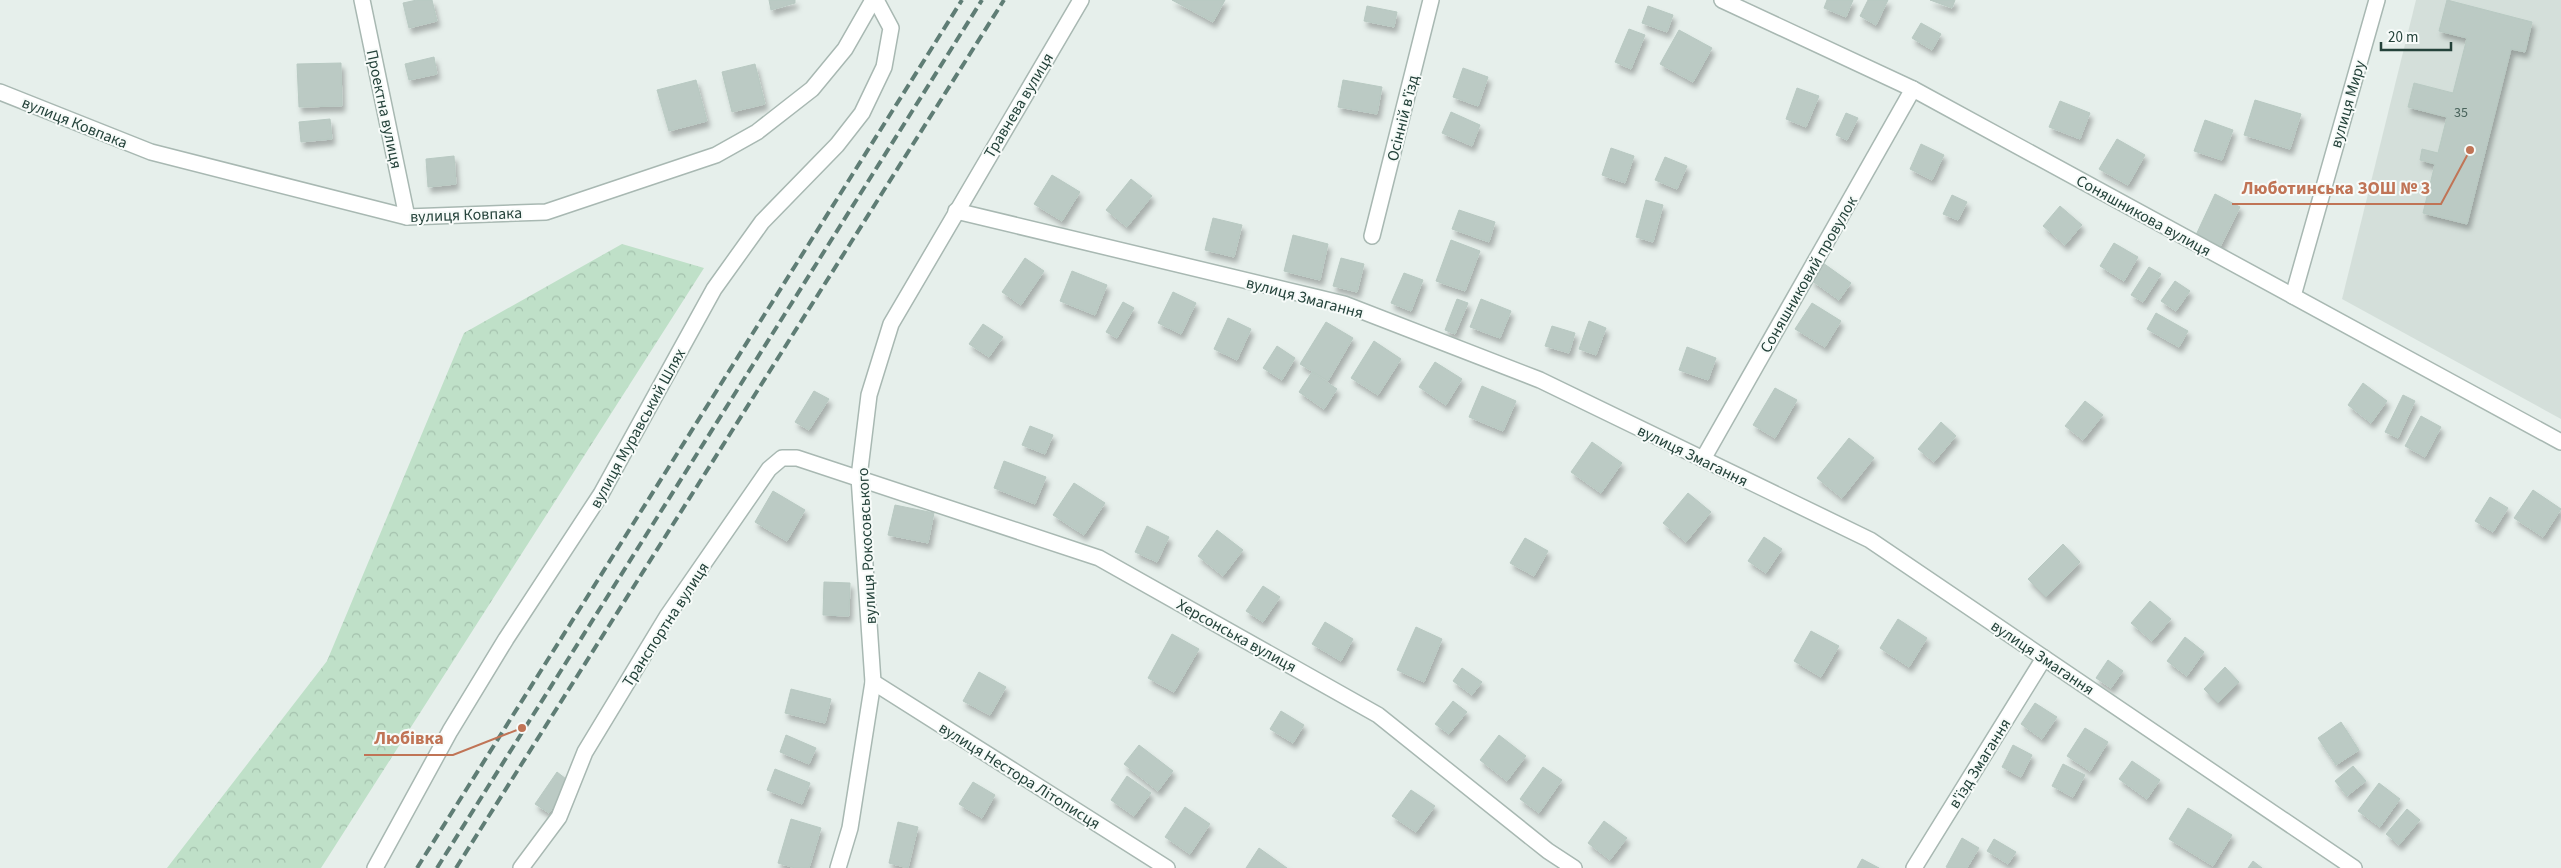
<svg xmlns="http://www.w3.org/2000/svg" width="2561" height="868" viewBox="0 0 2561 868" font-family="'Source Sans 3',sans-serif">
	<defs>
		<pattern id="forest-crowns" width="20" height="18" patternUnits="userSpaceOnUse" patternTransform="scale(1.25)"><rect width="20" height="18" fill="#bfe0c8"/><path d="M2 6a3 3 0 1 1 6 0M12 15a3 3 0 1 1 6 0" fill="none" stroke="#a4c1ad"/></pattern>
		<filter id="shadow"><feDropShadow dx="3" dy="5.5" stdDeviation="2.5" flood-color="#0004"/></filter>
	</defs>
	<rect width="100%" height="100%" fill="#e6efeb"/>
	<!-- built -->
	<path fill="#d4dfda" d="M2416,0H2561V419L2342,299Z"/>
	<!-- forest -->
	<path fill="url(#forest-crowns)" d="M622,244L704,268L321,868H167L327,661L464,333Z"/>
	<!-- building -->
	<g fill="#bbcac4" stroke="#b8c9c2" filter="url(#shadow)">
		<path d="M417,0H432L437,21L409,28L403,3Z"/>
		<path d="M769,0H795V3L771,10Z"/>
		<path d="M1172,0H1225L1213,22Z"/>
		<path d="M1827,0H1853L1846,17L1824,8Z"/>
		<path d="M1868,0H1888L1876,25L1860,16Z"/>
		<path d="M1930,0H1955L1952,8Z"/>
		<path d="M2447,0L2532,22L2525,52L2511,49L2467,224L2423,213L2435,164L2420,160L2422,149L2438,153L2447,117L2408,107L2414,83L2453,93L2467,38L2439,31Z"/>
		<path d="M1367,6L1397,12L1394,27L1364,21Z"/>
		<path d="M1648,6L1673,15L1667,32L1642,23Z"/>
		<path d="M1921,23L1941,34L1932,50L1912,38Z"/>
		<path d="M1629,29L1645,35L1631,69L1615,62Z"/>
		<path d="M1679,30L1712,48L1693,82L1660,64Z"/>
		<path d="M434,57L437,74L409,80L405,64Z"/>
		<path d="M341,63L342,106L299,107L297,64Z"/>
		<path d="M755,64L765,104L732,112L722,72Z"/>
		<path d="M1463,68L1488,77L1478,106L1453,97Z"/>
		<path d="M696,80L707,121L669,131L657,90Z"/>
		<path d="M1343,80L1382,87L1377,114L1338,107Z"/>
		<path d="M1797,88L1819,96L1806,127L1786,119Z"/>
		<path d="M2255,100L2301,114L2290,149L2244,135Z"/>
		<path d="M2060,101L2090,113L2080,139L2049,127Z"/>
		<path d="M1451,112L1480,125L1472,146L1442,133Z"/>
		<path d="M1846,113L1858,118L1847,140L1836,135Z"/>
		<path d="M330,119L332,139L301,142L299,122Z"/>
		<path d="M2205,120L2233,130L2222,160L2194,151Z"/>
		<path d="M2117,139L2145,155L2128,185L2099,169Z"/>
		<path d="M1921,144L1944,155L1932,180L1910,169Z"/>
		<path d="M1611,148L1634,156L1625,183L1602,175Z"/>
		<path d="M454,156L456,184L428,187L426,159Z"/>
		<path d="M1665,157L1687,166L1677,189L1655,180Z"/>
		<path d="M1052,175L1080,192L1062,221L1034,204Z"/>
		<path d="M1131,179L1152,196L1127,227L1106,210Z"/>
		<path d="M2215,194L2240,207L2220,247L2196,235Z"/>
		<path d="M1952,195L1967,202L1958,220L1943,214Z"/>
		<path d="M1646,200L1663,205L1653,242L1636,237Z"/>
		<path d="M2060,206L2082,225L2065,245L2043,226Z"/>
		<path d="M1459,210L1495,222L1489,242L1452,229Z"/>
		<path d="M1213,218L1242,225L1234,257L1205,250Z"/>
		<path d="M1293,235L1328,244L1320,280L1284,271Z"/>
		<path d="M1451,240L1480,251L1465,291L1436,281Z"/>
		<path d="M2114,243L2138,257L2124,281L2100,266Z"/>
		<path d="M1025,258L1044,271L1021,305L1002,292Z"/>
		<path d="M1341,258L1364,264L1357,292L1333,286Z"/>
		<path d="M1823,263L1851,283L1839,300L1811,280Z"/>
		<path d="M2149,267L2161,274L2143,302L2131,295Z"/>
		<path d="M1072,271L1107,285L1095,315L1060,301Z"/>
		<path d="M1404,273L1423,280L1411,311L1391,303Z"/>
		<path d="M2175,281L2190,291L2176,311L2161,301Z"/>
		<path d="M1173,292L1196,303L1181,334L1158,323Z"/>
		<path d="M1457,299L1468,303L1455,334L1445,330Z"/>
		<path d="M1481,299L1511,311L1500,338L1470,327Z"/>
		<path d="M1123,302L1134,308L1117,338L1106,332Z"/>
		<path d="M1812,303L1841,321L1825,347L1795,329Z"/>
		<path d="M2156,313L2188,331L2179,347L2147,329Z"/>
		<path d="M1228,318L1251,329L1237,360L1214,349Z"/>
		<path d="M1589,321L1606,328L1596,355L1579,349Z"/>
		<path d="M1326,322L1353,338L1328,381L1300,364Z"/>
		<path d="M983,324L1003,337L989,357L969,344Z"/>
		<path d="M1552,326L1575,333L1569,353L1545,346Z"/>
		<path d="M1374,341L1401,359L1378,395L1351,378Z"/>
		<path d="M1277,346L1295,358L1282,380L1263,368Z"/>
		<path d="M1687,347L1716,358L1708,380L1679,370Z"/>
		<path d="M1435,362L1462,379L1446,405L1419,387Z"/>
		<path d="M1312,372L1337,389L1324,409L1299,392Z"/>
		<path d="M2363,383L2387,401L2371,423L2348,405Z"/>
		<path d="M1482,386L1516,401L1503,431L1469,417Z"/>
		<path d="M1775,388L1797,400L1775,438L1753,425Z"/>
		<path d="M814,391L829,399L809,430L795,422Z"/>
		<path d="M2403,395L2415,401L2398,438L2385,432Z"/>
		<path d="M2085,401L2103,415L2083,440L2065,426Z"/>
		<path d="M2421,416L2441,427L2425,457L2405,446Z"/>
		<path d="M1941,422L1956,436L1934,462L1918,449Z"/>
		<path d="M1030,426L1053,435L1045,454L1022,445Z"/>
		<path d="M1849,438L1874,458L1842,498L1817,478Z"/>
		<path d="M1592,442L1622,463L1601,493L1571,472Z"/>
		<path d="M1004,461L1046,477L1035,504L994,488Z"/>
		<path d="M1074,483L1105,503L1084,535L1053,515Z"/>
		<path d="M2533,490L2561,509L2543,537L2514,518Z"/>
		<path d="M773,491L805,510L787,541L755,522Z"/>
		<path d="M1688,493L1711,512L1686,542L1663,523Z"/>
		<path d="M2490,497L2508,508L2493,532L2475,521Z"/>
		<path d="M895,505L934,513L928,543L888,535Z"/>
		<path d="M1147,526L1169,537L1157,562L1135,552Z"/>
		<path d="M1217,530L1243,550L1223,576L1198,556Z"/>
		<path d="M1764,537L1782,549L1766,573L1748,561Z"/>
		<path d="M1525,538L1548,551L1534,576L1510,563Z"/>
		<path d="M2063,544L2080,562L2046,597L2028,579Z"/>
		<path d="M824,582L850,583L849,616L823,615Z"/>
		<path d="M1263,586L1280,597L1263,622L1246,611Z"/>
		<path d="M2150,601L2171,619L2152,641L2131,623Z"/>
		<path d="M1898,619L1927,638L1909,667L1880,648Z"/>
		<path d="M1325,622L1353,639L1341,661L1312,644Z"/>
		<path d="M1416,627L1442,639L1424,682L1397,670Z"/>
		<path d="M1811,631L1839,646L1821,677L1794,661Z"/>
		<path d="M1172,634L1199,649L1174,692L1148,678Z"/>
		<path d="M2185,637L2204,652L2187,676L2167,661Z"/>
		<path d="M2108,660L2123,671L2111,688L2096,678Z"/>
		<path d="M2225,667L2239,682L2218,703L2204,689Z"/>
		<path d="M1462,668L1482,682L1472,695L1453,681Z"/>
		<path d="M979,672L1006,687L990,715L963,701Z"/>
		<path d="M791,689L831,699L825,723L785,713Z"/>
		<path d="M1453,701L1467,712L1449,734L1435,724Z"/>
		<path d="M2035,703L2057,717L2042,739L2021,724Z"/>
		<path d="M1281,711L1304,725L1293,743L1270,729Z"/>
		<path d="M2341,722L2359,750L2336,765L2318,738Z"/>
		<path d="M2085,728L2108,742L2090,771L2067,756Z"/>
		<path d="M786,735L816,748L809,764L780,752Z"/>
		<path d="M1499,735L1526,756L1507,781L1480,760Z"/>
		<path d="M1139,745L1173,771L1158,791L1124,764Z"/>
		<path d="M2013,745L2032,755L2021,777L2002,767Z"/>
		<path d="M2132,761L2160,780L2147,799L2119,779Z"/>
		<path d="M2063,764L2085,775L2073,797L2052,786Z"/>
		<path d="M2353,766L2366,781L2347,796L2335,781Z"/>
		<path d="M1543,767L1562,780L1539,813L1520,799Z"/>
		<path d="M775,769L810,783L802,804L767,790Z"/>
		<path d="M557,772L570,782L549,813L535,804Z"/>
		<path d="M1127,776L1151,793L1134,816L1111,800Z"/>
		<path d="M973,782L995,795L982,818L959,804Z"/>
		<path d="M2379,783L2400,799L2380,827L2358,811Z"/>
		<path d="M1411,790L1435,806L1416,832L1392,816Z"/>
		<path d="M1185,807L1210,824L1190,854L1165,837Z"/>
		<path d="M2188,808L2232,835L2213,866L2169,839Z"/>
		<path d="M2407,809L2420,820L2399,845L2386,834Z"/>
		<path d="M791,819L821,828L809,868H795L778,863Z"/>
		<path d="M1604,821L1627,838L1610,860L1588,843Z"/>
		<path d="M898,822L918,827L908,868L889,863Z"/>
		<path d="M1962,838L1979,848L1967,868H1948L1946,867Z"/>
		<path d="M1994,839L2016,852L2008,864L1987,851Z"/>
		<path d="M1259,848L1287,868H1246Z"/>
		<path d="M1862,859L1879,868H1857Z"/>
		<path d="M2253,861L2262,868H2248Z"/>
	</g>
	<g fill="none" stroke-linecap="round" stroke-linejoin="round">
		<defs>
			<g id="street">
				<path d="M362,0L407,217"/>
				<path d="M1722,0L1913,89L2561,442"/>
				<path d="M0,92L151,152L407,217L546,212L716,155L757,132L812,89L845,49L873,0"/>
				<path d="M956,211L1344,304L1540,380L1870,540L2354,868"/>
				<path d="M1372,236L1431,0"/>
				<path d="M2293,296L2377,0"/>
				<path d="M1703,459L1913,89"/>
				<path d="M873,682L1167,868"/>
				<path d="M375,868L450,731L506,639L601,494L714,289L762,222L837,145L862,113L884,67L891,28L876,0"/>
				<path d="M521,868L559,817L585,752L668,615L769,469L782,458H797L1099,558L1378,715L1548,851L1574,868"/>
				<path d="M838,868L850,828L873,682L859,477L869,395L891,324L1081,0"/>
				<path d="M1914,868L2044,658"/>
			</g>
		</defs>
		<!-- street casing -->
		<use href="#street" stroke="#a8b8b2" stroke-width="18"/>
		<!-- street -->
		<use href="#street" stroke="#fff" stroke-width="15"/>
		<!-- rail -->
		<g stroke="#5f7d75" stroke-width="4" stroke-dasharray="10 5" stroke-linecap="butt">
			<path d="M417,868L962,0"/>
			<path d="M437,868L982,0"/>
			<path d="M456,868L1004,0"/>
		</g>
	</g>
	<g text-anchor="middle" stroke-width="4" stroke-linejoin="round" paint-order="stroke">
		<!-- number labels -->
		<g font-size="14" fill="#4a645c">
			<text x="2461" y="117">35</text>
		</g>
		<!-- street labels -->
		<g font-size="16" fill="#24423a" stroke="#f7fbf9">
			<text transform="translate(2347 104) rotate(-74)" y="6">вулиця Миру</text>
			<text transform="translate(1018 105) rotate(-59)" y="6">Травнева вулиця</text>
			<text transform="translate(385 109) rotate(78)" y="6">Проектна вулиця</text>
			<text transform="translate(1402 118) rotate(-76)" y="6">Осінній в'їзд</text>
			<text transform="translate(75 122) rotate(22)" y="6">вулиця Ковпака</text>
			<text transform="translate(466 214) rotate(-2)" y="6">вулиця Ковпака</text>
			<text transform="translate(2144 215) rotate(29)" y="6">Соняшникова вулиця</text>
			<text transform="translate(1808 274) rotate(-60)" y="6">Соняшниковий провулок</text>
			<text transform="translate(1305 297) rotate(15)" y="6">вулиця Змагання</text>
			<text transform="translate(637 428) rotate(-61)" y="6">вулиця Муравський Шлях</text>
			<text transform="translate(1693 455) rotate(26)" y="6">вулиця Змагання</text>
			<text transform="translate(866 546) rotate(-93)" y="6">вулиця Рокосовського</text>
			<text transform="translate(665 624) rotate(-57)" y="6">Транспортна вулиця</text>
			<text transform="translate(1237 635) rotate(29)" y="6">Херсонська вулиця</text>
			<text transform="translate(2043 657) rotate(34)" y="6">вулиця Змагання</text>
			<text transform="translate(1979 763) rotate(-58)" y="6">в'їзд Змагання</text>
			<text transform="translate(1020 775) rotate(32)" y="6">вулиця Нестора Літописця</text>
		</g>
	</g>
	<!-- callouts -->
	<path fill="none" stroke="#c07456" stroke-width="2" d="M2470 150L2441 204H2232M522 728L453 755H364"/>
	<g fill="#c07456" stroke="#f7fbf9" stroke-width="2">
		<circle cx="2470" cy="150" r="5"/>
		<circle cx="522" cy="728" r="5"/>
	</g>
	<g font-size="18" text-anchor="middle" font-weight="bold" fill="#c07456" stroke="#f7fbf9" stroke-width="4" stroke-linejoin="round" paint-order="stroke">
		<text x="2336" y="194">Люботинська ЗОШ № 3</text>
		<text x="409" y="744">Любівка</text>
	</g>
	<!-- scale -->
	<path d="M2381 42v8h70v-8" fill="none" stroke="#24423a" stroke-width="2.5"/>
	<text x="2388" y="42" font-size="15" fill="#24423a" stroke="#f7fbf9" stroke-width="4" paint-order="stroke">20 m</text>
</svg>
